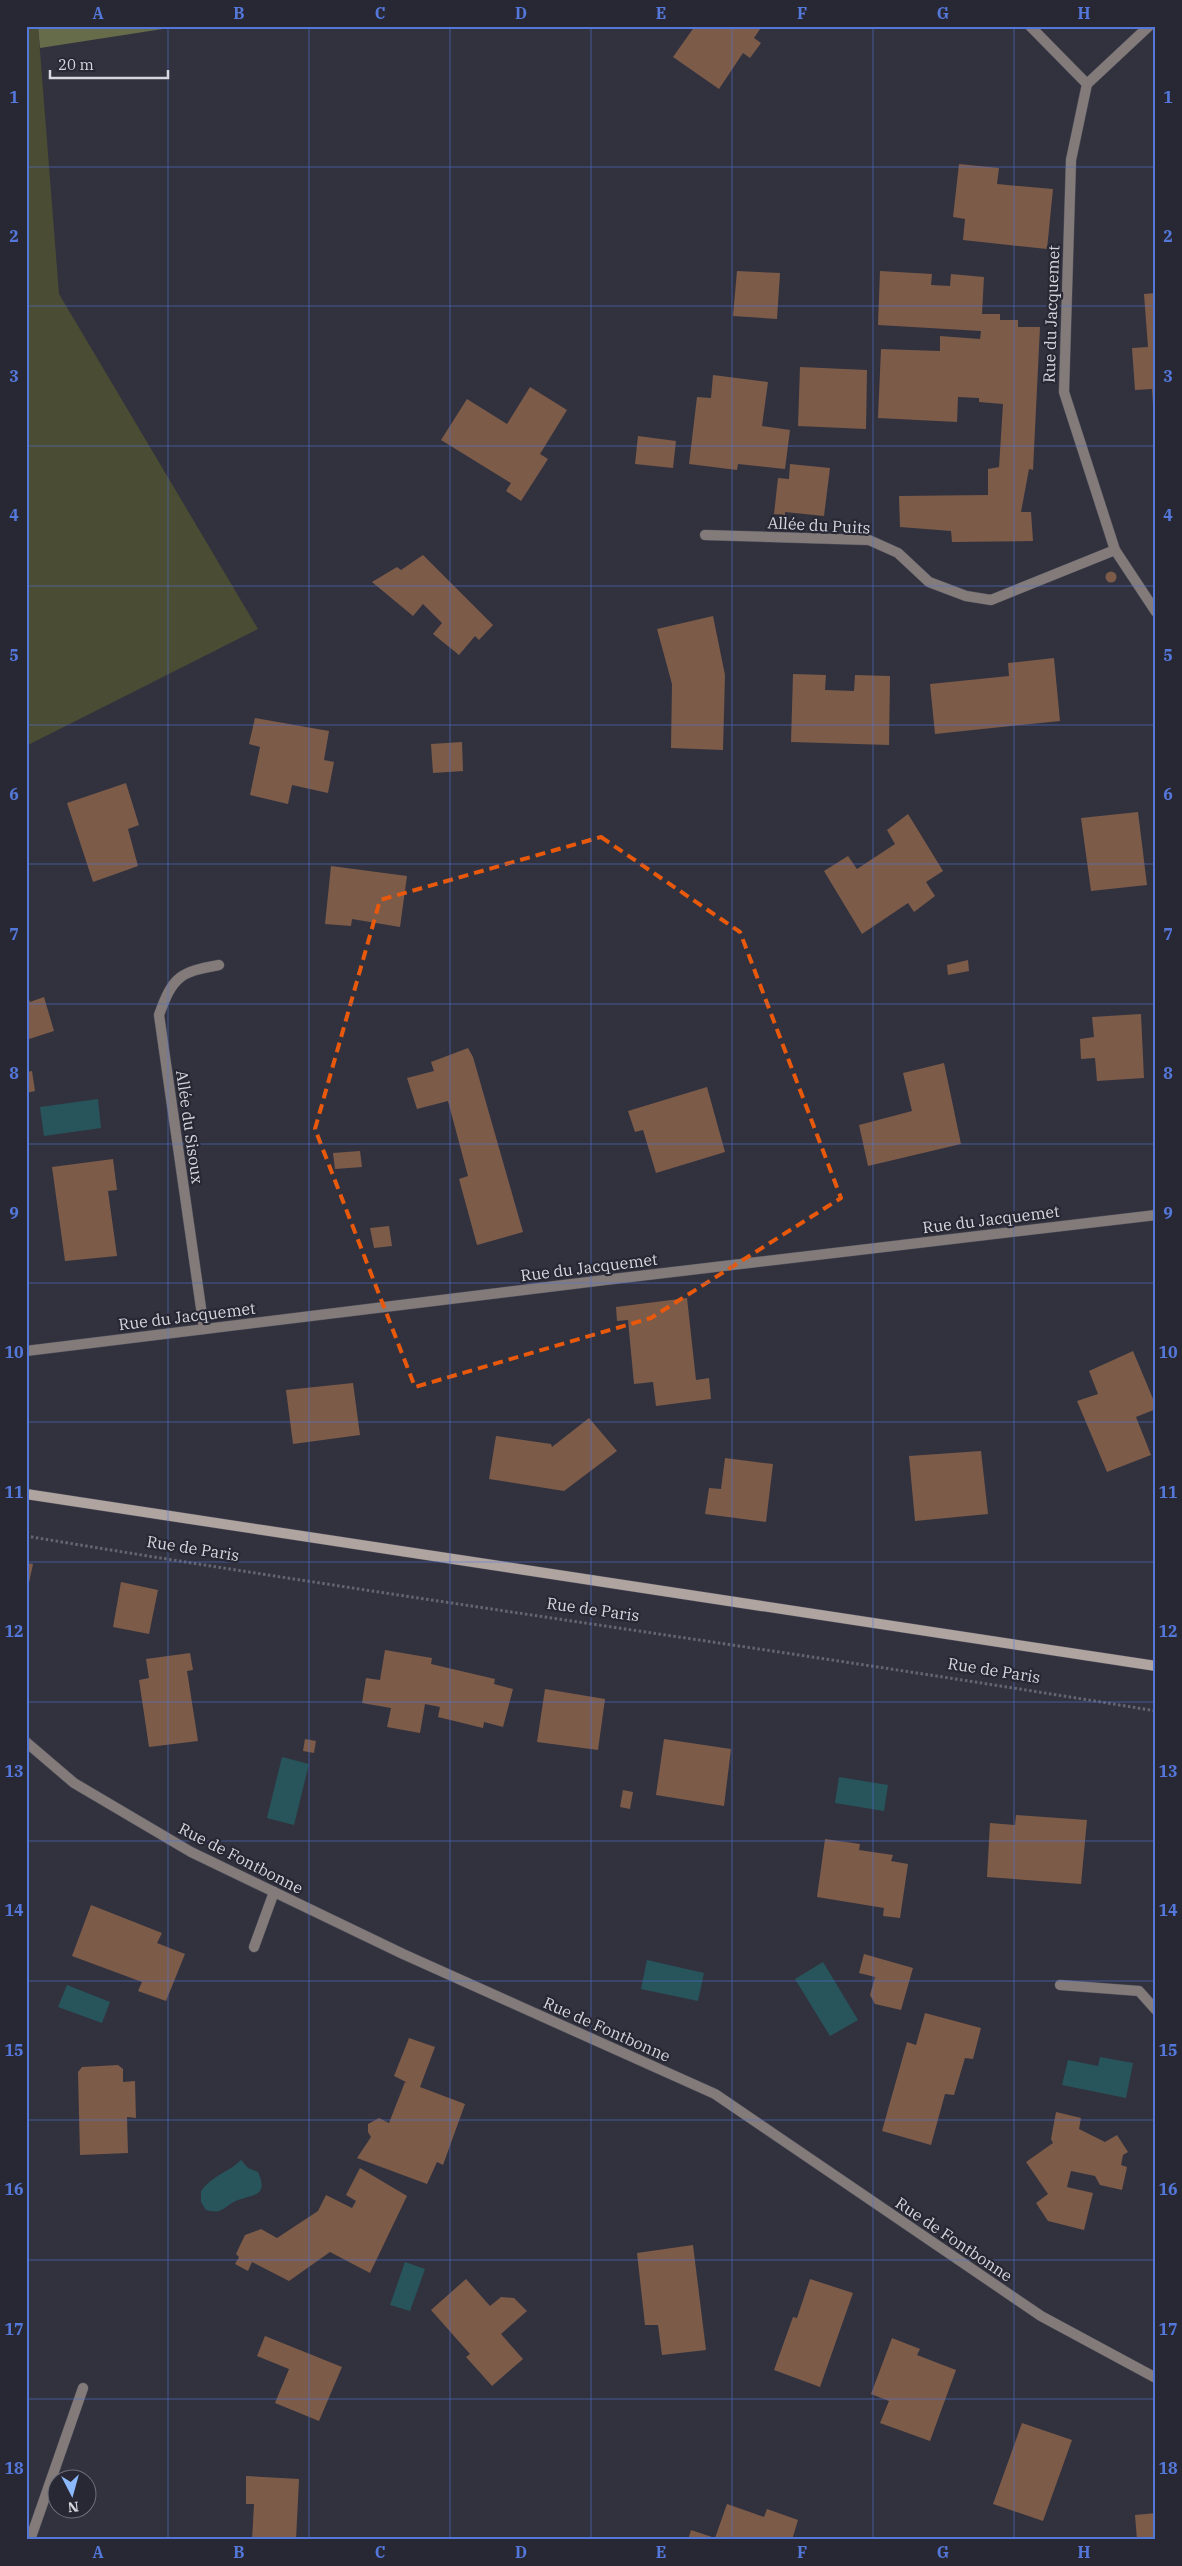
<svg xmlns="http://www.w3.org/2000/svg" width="1182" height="2566" viewBox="0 0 1182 2566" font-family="'IBM Plex Serif',serif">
	<rect width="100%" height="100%" fill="#32323f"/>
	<!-- green -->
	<path fill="#4a4d33" d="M26,26H38L59,294L258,629L26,746Z"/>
	<!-- forest -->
	<path fill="#666b49" d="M38,26H182L40,48Z"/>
	<!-- water -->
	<g fill="#27555b">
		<path d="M98,1099L101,1128L44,1136L40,1107Z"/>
		<path d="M282,1757L309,1764L294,1825L267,1818Z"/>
		<path d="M839,1777L888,1785L884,1811L835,1803Z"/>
		<path d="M647,1960L704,1973L698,2001L641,1989Z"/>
		<path d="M823,1962L858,2020L830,2036L795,1979Z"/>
		<path d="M67,1985L110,2002L102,2023L58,2007Z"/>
		<path d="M1100,2057L1133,2063L1126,2098L1062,2085L1068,2060L1098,2066Z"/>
		<path d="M241,2160L248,2168L258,2172C269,2197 253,2194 238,2200C223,2206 224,2215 206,2210L201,2202V2191C214,2174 228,2173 241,2160Z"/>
		<path d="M405,2262L425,2269L410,2311L390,2305Z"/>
	</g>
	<!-- building -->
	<g fill="#7c5b49">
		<path d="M695,26H762L754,38L761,43L750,58L743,53L719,89L673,57Z"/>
		<path d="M959,164L999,168L997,184L1053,189L1047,249L963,240L965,219L953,217Z"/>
		<path d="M737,271L780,273L777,319L733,316Z"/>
		<path d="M880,271L932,274L931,285L950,286L951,274L984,277L982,314H1000V320H1018V327H1040L1033,470L1029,469L1021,512H1031L1033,541L952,542L951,531L900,527L899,496L988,495V469L999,467L1003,404L979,402V398L958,397L957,422L878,418L881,349L940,351V336L980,339L981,331L878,325Z"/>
		<path d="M1156,293V420H1154L1152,389L1135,390L1132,348L1148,347L1144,294Z"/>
		<path d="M800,367L867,370L866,429L798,426Z"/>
		<path d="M713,375L768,382L762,426L790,430L785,469L738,464L737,470L689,464L697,397L711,398Z"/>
		<path d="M530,387L567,410L540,454L548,459L521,501L506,491L511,483L441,440L467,399L507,424Z"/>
		<path d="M638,436L676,441L673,468L635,464Z"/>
		<path d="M790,464L830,468L824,516L785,512V515L774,514L778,478L789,479Z"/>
		<path d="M423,555L493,625L479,640L475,636L459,655L433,634L442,623L423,604L413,616L372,582L397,567L401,570Z"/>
		<circle cx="1111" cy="577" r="5.5"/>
		<path d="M713,616L725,675L723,750L671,748L672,684L657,629Z"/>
		<path d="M1054,658L1060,721L935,734L930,684L1009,676L1008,663Z"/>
		<path d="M793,674L826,675L825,690L854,691L855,675L890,676L889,745L791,742Z"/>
		<path d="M255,718L329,731L324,760L334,762L328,793L292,785L288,804L250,795L260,747L249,744Z"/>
		<path d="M462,742L463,771L433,773L431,744Z"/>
		<path d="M126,783L139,825L128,829L138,866L93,882L67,803Z"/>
		<path d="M1138,812L1147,885L1091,891L1081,818Z"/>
		<path d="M908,814L943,871L926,882L935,896L914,912L908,903L862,934L824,871L848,856L857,869L895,844L887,830Z"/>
		<path d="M331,866L407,876L400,927L352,919L351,926L325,924Z"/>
		<path d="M968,960L969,971L948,975L947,965Z"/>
		<path d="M26,992L30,1002L44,997L54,1031L26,1040Z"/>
		<path d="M1141,1014L1144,1078L1097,1081L1095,1058L1081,1059L1080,1039L1094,1037L1092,1017Z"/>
		<path d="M468,1048L473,1057L523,1232L477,1245L459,1179L468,1176L448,1101L417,1109L407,1078L434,1071L431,1062Z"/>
		<path d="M944,1063L961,1144L868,1166L859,1125L912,1111L903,1073Z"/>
		<path d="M32,1071L35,1091L26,1093V1072Z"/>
		<path d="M707,1087L725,1152L656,1173L643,1130L635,1132L628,1111Z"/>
		<path d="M360,1151L362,1167L335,1169L333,1153Z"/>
		<path d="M113,1159L117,1190L108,1191L117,1256L65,1261L52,1167Z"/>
		<path d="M389,1226L392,1246L374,1248L370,1228Z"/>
		<path d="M687,1298L696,1380L709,1378L711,1399L656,1406L653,1382L634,1384L628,1320L617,1321L616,1307Z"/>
		<path d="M1133,1351L1156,1406V1409L1136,1417L1151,1455L1107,1472L1077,1401L1098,1394L1089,1371Z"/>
		<path d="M353,1383L360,1435L293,1444L286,1390Z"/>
		<path d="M589,1418L617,1451L564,1491L489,1479L496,1436L551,1444L552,1447Z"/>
		<path d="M981,1451L988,1514L915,1521L909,1456Z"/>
		<path d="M725,1458L773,1464L766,1522L705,1514L709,1488L721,1489Z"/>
		<path d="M26,1563L33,1564L27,1592H26Z"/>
		<path d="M121,1582L158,1590L149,1634L113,1627Z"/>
		<path d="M385,1650L432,1658L431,1664L495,1679L494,1684L513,1689L503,1727L484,1722L483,1728L438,1717L440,1707L425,1704L420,1733L387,1727L391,1708L362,1703L366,1678L380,1680Z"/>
		<path d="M190,1653L193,1670L187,1671L198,1741L149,1747L139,1680L149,1678L146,1659Z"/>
		<path d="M545,1689L605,1699L598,1750L537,1742Z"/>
		<path d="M305,1739L316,1741L314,1753L303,1751Z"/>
		<path d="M664,1739L731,1749L724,1806L656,1795Z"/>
		<path d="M623,1790L633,1792L630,1809L620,1807Z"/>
		<path d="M1016,1815L1087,1820L1081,1884L987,1877L990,1823L1015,1825Z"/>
		<path d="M825,1839L860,1844L859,1850L893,1855L891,1861L908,1864L900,1918L883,1916L884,1908L817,1897Z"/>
		<path d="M91,1905L162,1933L157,1943L185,1954L166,2001L138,1991L142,1982L72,1956Z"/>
		<path d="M864,1954L913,1968L901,2010L875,2004L870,1995L875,1977L859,1973Z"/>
		<path d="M925,2013L981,2028L973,2059L965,2058L954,2095L945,2094L931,2145L882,2131L907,2042L916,2045Z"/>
		<path d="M409,2038L435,2047L420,2087L465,2104L443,2165L437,2162L427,2184L357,2158L371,2137L368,2132V2124L379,2118L389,2123L405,2082L408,2083L394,2076Z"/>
		<path d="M118,2065L123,2069V2082L135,2081L136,2118L127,2117L128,2153L80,2155L78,2072L82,2067Z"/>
		<path d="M1056,2112L1081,2118L1079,2129L1105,2142L1117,2135L1128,2152L1123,2155L1121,2165L1127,2167L1122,2190L1100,2185L1095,2176L1071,2171L1067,2187L1093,2193L1084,2230L1048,2221L1036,2203L1048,2194L1026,2162L1053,2143L1051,2139Z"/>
		<path d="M360,2168L407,2196L370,2273L330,2252L289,2281L252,2262L248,2271L235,2264L239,2257L236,2254L245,2235L261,2229L277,2238L318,2211L326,2195L352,2208L356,2201L346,2195Z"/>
		<path d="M693,2245L706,2350L662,2355L658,2325H645L637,2253Z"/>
		<path d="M466,2279L490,2306L501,2297L514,2298L527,2311L501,2334L523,2359L492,2386L466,2357L470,2354L431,2310Z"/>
		<path d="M810,2279L853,2293L820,2387L774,2370L793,2317L797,2318Z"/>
		<path d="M265,2336L342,2367L319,2421L275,2403L289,2369L257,2356Z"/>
		<path d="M892,2338L920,2349L917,2355L956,2370L930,2441L880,2423L889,2401L871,2394Z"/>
		<path d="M1022,2423L1072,2440L1043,2521L993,2504Z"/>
		<path d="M246,2476L299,2479L296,2540H252L254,2504H246Z"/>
		<path d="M727,2504L764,2517L767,2509L798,2520L792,2540H688L691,2530L715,2538Z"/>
		<path d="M1156,2513V2540H1137L1135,2515Z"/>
	</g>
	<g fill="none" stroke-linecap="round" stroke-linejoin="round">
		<defs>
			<g id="service">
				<path d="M254,1947L274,1892"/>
				<path d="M30,2540L83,2388"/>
			</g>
			<g id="minor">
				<path d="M1030,26L1087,84"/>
				<path d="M1149,26L1087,84L1071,160L1064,392L1115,550L1156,612"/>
				<path d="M705,535L869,540L898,553L929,582L966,596L991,600L1115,550"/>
				<path d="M204,1329L159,1015C173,976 180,972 219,965"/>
				<path d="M26,1351L605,1280L1156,1215"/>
				<path d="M26,1742L74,1783L191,1852L403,1954L715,2094L1041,2316L1156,2378"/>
				<path d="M1060,1985L1139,1991L1156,2010"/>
			</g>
			<path id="secondary" d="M26,1494L1156,1666"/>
		</defs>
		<!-- service casing -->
		<use href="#service" stroke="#50505c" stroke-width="11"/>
		<!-- minor casing -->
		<use href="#minor" stroke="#50505c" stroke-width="11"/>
		<!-- secondary casing -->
		<use href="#secondary" stroke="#50505c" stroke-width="11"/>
		<!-- path -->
		<path stroke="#656570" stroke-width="3" stroke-dasharray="2.5 2.5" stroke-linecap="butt" d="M26,1536C402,1599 780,1649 1156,1711"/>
		<!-- service -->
		<use href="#service" stroke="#837b79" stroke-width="10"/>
		<!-- minor -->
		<use href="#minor" stroke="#837b79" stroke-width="10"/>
		<!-- secondary -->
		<use href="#secondary" stroke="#b0a4a0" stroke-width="10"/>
	</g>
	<!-- marked area -->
	<path fill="none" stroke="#e8590c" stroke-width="4" stroke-dasharray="10 6" stroke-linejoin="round" d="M601,837L740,932L841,1198L651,1318L415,1387L315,1129L380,900Z"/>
	<!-- grid -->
	<path fill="none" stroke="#5477da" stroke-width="1" stroke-opacity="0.55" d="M168,26V2540M309,26V2540M450,26V2540M591,26V2540M732,26V2540M873,26V2540M1014,26V2540M26,167H1156M26,306H1156M26,446H1156M26,586H1156M26,725H1156M26,864H1156M26,1004H1156M26,1144H1156M26,1283H1156M26,1422H1156M26,1562H1156M26,1702H1156M26,1841H1156M26,1981H1156M26,2120H1156M26,2260H1156M26,2399H1156"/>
	<g text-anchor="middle" stroke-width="4.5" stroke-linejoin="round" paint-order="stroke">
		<!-- street labels -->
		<g font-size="16" fill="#d6d6de" stroke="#282835">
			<text transform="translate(1051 314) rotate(-88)" y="6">Rue du Jacquemet</text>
			<text transform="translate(819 525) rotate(3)" y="6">Allée du Puits</text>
			<text transform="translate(190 1127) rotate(82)" y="6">Allée du Sisoux</text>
			<text transform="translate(991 1219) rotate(-7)" y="6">Rue du Jacquemet</text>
			<text transform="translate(589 1267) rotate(-7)" y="6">Rue du Jacquemet</text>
			<text transform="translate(187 1316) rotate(-7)" y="6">Rue du Jacquemet</text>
			<text transform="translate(193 1548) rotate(9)" y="6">Rue de Paris</text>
			<text transform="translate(593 1609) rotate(8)" y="6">Rue de Paris</text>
			<text transform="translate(994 1670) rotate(9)" y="6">Rue de Paris</text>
			<text transform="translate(241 1858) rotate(27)" y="6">Rue de Fontbonne</text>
			<text transform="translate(607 2029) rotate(24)" y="6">Rue de Fontbonne</text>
			<text transform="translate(954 2239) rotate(34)" y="6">Rue de Fontbonne</text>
		</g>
	</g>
	<!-- border -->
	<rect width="1182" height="2566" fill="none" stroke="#282835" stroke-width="55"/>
	<!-- north arrow -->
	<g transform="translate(72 2494) rotate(174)"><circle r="24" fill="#282835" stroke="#6e6e79"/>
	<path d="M0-4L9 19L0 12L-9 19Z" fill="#8cb9fc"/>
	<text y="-8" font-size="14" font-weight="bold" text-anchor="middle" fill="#d6d6de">N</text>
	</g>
	<!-- scale -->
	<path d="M50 70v8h118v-8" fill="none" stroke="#d6d6de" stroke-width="2.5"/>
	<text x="58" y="70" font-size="15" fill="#d6d6de" stroke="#282835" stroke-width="4" paint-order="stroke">20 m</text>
	<rect x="28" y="28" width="1126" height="2510" fill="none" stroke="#5477da" stroke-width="2"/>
	<g font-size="16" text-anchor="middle" font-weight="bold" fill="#5477da">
		<text x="98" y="19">A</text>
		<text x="239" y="19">B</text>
		<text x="380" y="19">C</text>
		<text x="521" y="19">D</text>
		<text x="661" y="19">E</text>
		<text x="802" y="19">F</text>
		<text x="943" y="19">G</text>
		<text x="1084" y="19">H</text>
		<text x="14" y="103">1</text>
		<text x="1168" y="103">1</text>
		<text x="14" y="242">2</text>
		<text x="1168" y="242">2</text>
		<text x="14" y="382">3</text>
		<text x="1168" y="382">3</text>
		<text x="14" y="521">4</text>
		<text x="1168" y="521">4</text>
		<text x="14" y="661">5</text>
		<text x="1168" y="661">5</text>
		<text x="14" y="800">6</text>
		<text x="1168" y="800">6</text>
		<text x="14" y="940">7</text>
		<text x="1168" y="940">7</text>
		<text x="14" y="1079">8</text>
		<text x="1168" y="1079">8</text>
		<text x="14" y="1219">9</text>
		<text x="1168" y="1219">9</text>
		<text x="14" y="1358">10</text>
		<text x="1168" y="1358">10</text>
		<text x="14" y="1498">11</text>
		<text x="1168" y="1498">11</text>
		<text x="14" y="1637">12</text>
		<text x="1168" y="1637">12</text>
		<text x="14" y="1777">13</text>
		<text x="1168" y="1777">13</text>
		<text x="14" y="1916">14</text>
		<text x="1168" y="1916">14</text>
		<text x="14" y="2056">15</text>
		<text x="1168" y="2056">15</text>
		<text x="14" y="2195">16</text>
		<text x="1168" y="2195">16</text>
		<text x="14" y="2335">17</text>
		<text x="1168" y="2335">17</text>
		<text x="14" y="2474">18</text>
		<text x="1168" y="2474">18</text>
		<text x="98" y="2558">A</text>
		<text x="239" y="2558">B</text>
		<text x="380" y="2558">C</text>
		<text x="521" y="2558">D</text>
		<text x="661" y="2558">E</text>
		<text x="802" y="2558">F</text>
		<text x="943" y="2558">G</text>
		<text x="1084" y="2558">H</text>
	</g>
</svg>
